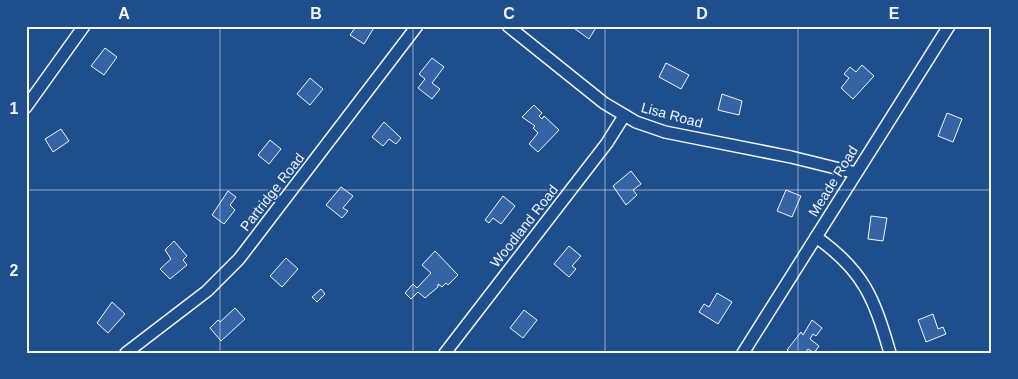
<svg xmlns="http://www.w3.org/2000/svg" width="1018" height="379" viewBox="0 0 1018 379" font-family="Arial,sans-serif">
	<rect width="100%" height="100%" fill="#1f4e8c"/>
	<!-- building -->
	<g fill="#3563a3" stroke="#f2f6ff">
		<path d="M375,26L364,44L350,35L355,28L353,26Z"/>
		<path d="M571,26H597L589,39Z"/>
		<path d="M105,48L117,57L104,75L91,66Z"/>
		<path d="M432,58L444,67L432,83L440,89L432,99L418,88L425,79L419,74Z"/>
		<path d="M666,63L689,75L681,89L659,77Z"/>
		<path d="M862,65L874,76L853,99L841,88L849,78L844,74L850,67L856,72Z"/>
		<path d="M310,78L323,89L310,105L297,94Z"/>
		<path d="M722,94L742,101L739,115L718,110Z"/>
		<path d="M534,105L542,113L539,116L542,119L544,116L559,130L538,152L529,144L538,133L533,128L535,126L522,117Z"/>
		<path d="M947,113L962,119L953,142L938,136Z"/>
		<path d="M384,122L401,138L396,144L389,139L383,146L372,137Z"/>
		<path d="M61,129L69,141L53,152L45,139Z"/>
		<path d="M270,140L281,149L269,164L258,155Z"/>
		<path d="M631,171L641,184L633,190L637,195L626,205L613,186Z"/>
		<path d="M341,187L353,196L343,208L348,211L342,218L326,205Z"/>
		<path d="M786,190L801,196L792,217L777,211Z"/>
		<path d="M228,191L236,197L230,205L235,210L224,224L212,215Z"/>
		<path d="M503,196L515,206L501,224L493,218L489,223L485,220Z"/>
		<path d="M871,216L887,218L883,241L868,239Z"/>
		<path d="M174,241L187,256L183,260L187,265L170,279L160,269L171,259L165,250Z"/>
		<path d="M569,246L581,256L572,266L576,269L569,277L554,264Z"/>
		<path d="M435,251L458,275L448,285L446,283L442,287L438,284V287L425,298L418,292L411,299L405,293L413,284L417,288L431,273L422,265Z"/>
		<path d="M286,258L298,269L282,287L270,276Z"/>
		<path d="M321,289L325,294L317,302L312,297Z"/>
		<path d="M717,293L732,302L718,324L699,312L704,304L709,307Z"/>
		<path d="M112,302L125,314L108,333L97,323Z"/>
		<path d="M235,308L245,319L221,341L210,328L218,320L220,322Z"/>
		<path d="M524,310L537,320L523,338L510,328Z"/>
		<path d="M933,314L938,329L943,327L946,334L926,342L918,320Z"/>
		<path d="M812,320L822,328L816,336L813,334L810,339L819,346L814,353L808,349L805,353H791L787,350L801,332L803,335Z"/>
	</g>
	<g fill="none" stroke-linecap="round" stroke-linejoin="round">
		<defs>
			<g id="minor">
				<path d="M508,26L604,103L636,122L665,132L791,157L856,173"/>
				<path d="M26,107L84,26"/>
				<path d="M816,237C864,271 874,298 890,353"/>
				<path d="M126,353L207,291L239,259L417,26"/>
				<path d="M445,353L607,143L624,116"/>
				<path d="M743,353L949,26"/>
			</g>
		</defs>
		<!-- minor casing -->
		<use href="#minor" stroke="#f2f6ff" stroke-width="14"/>
		<!-- minor -->
		<use href="#minor" stroke="#1f4e8c" stroke-width="11"/>
	</g>
	<!-- grid -->
	<path fill="none" stroke="#f2f6ff" stroke-width="1" stroke-opacity="0.55" d="M220,26V353M413,26V353M605,26V353M798,26V353M26,190H992"/>
	<g text-anchor="middle" stroke-width="4" stroke-linejoin="round" paint-order="stroke">
		<!-- street labels -->
		<g font-size="14" fill="#f2f6ff" stroke="#1f4e8c">
			<text transform="translate(672 115) rotate(15)" y="5">Lisa Road</text>
			<text transform="translate(833 181) rotate(-58)" y="5">Meade Road</text>
			<text transform="translate(272 192) rotate(-52)" y="5">Partridge Road</text>
			<text transform="translate(524 226) rotate(-52)" y="5">Woodland Road</text>
		</g>
	</g>
	<!-- border -->
	<rect width="1018" height="379" fill="none" stroke="#1f4e8c" stroke-width="55"/>
	<rect x="28" y="28" width="962" height="324" fill="none" stroke="#f2f6ff" stroke-width="2"/>
	<g font-size="16" text-anchor="middle" font-weight="bold" fill="#f2f6ff">
		<text x="124" y="19">A</text>
		<text x="316" y="19">B</text>
		<text x="509" y="19">C</text>
		<text x="702" y="19">D</text>
		<text x="894" y="19">E</text>
		<text x="14" y="114">1</text>
		<text x="14" y="276">2</text>
	</g>
</svg>
